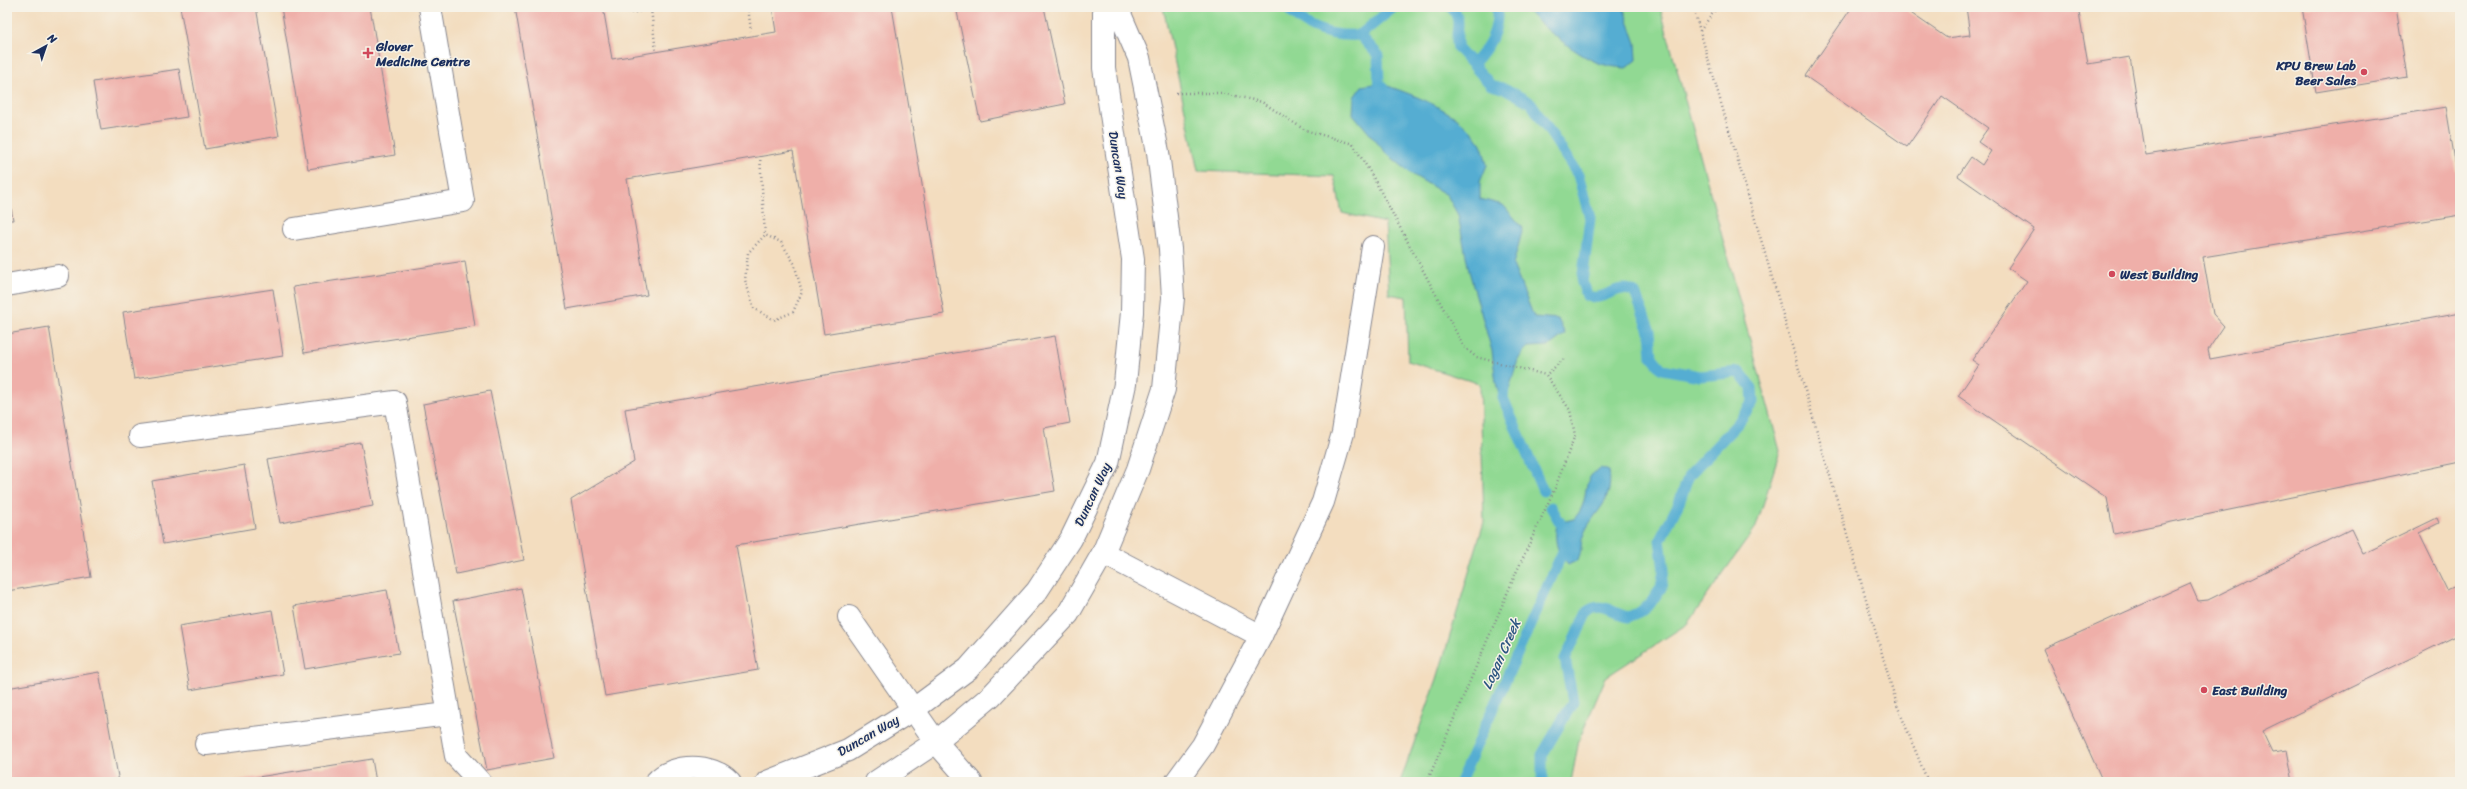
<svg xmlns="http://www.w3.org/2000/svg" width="2467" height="789" viewBox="0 0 2467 789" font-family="Sriracha,sans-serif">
	<rect width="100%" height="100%" fill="#f7f3e8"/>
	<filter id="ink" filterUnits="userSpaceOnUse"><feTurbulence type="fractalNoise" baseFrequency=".025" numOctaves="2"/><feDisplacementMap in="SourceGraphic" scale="8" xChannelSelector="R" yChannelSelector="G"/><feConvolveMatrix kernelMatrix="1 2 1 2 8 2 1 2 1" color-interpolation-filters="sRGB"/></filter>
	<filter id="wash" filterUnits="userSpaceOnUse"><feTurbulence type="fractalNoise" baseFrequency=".012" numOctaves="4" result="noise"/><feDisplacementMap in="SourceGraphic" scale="16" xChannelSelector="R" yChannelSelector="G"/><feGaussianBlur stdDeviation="0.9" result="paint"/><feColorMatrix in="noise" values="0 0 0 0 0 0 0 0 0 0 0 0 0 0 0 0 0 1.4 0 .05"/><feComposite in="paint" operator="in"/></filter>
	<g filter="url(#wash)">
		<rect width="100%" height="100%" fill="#f3ddbf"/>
		<!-- green -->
		<path fill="#91d993" stroke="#568478" d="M1163,7H1660L1780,451L1756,527L1687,624L1606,677L1579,740L1571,782H1400L1437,679L1484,522L1480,384L1408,361L1406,297L1389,294L1385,223L1342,213L1334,176L1198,171Z"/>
		<!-- water -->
		<g fill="#55add2" stroke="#386e98">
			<path d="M1524,7H1623L1636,43L1637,60L1626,68C1618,67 1610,67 1602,64C1581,59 1538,24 1524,7Z"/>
			<path d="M1379,83C1414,95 1461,111 1481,144C1484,150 1485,158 1487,165L1480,182V199L1503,205L1523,228L1513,265L1534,317L1558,319L1565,334L1549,346L1528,347L1523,352L1518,360L1505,402L1501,401L1496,383L1492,351L1469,271L1458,215L1447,195L1413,175L1385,152L1353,114L1354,97L1362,86Z"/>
			<path d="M1601,468L1609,471C1614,505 1593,510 1583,536C1580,545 1582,553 1578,560L1568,565C1556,551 1554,541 1557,523L1574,519C1576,516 1580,512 1581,509C1589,493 1581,478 1601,468Z"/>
		</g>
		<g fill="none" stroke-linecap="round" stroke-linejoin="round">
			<!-- stream -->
			<g stroke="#55add2" stroke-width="11">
				<path d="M1286,7C1306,30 1331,37 1360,35"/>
				<path d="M1451,7C1465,23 1453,32 1458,48L1491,85L1506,89L1531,103L1578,175L1590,218L1582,283L1587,296C1605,303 1619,280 1635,293L1650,331L1652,357L1662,369L1700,376L1739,372L1752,388L1753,402L1738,423L1689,475L1679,503L1660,540L1664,570L1661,588L1650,604L1640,612L1628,617C1613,614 1601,600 1587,612L1565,659L1573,702L1542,755V782"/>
				<path d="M1360,35L1378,55L1379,83L1388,95"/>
				<path d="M1360,35L1394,7"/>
				<path d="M1473,64C1489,47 1499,31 1497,7"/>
				<path d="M1504,388L1503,398L1543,491"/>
				<path d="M1460,782L1569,538L1551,507"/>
			</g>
		</g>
		<g id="blocks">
			<!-- building -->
			<g fill="#efafa9">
				<path d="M180,7H256L279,136L205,149Z"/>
				<path d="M281,7H370L395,155L308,169Z"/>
				<path d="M515,7H603L612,59L776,32L772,7H892L944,314L824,334L793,151L627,179L647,295L567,309Z"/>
				<path d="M956,7H1044L1065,104L980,121Z"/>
				<path d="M1852,7H1902L1947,38L1970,35L1966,7H2078L2088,64L2130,57L2146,155L2446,107L2460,191V215L2203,257L2213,314L2224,326L2208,350L2210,359L2460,313V462L2114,534L2107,498L1958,396L1979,365L1972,360L2027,281L2008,268L2034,229L1958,176L1971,157L1982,165L1991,151L1978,142L1988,128L1942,96L1907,147L1805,76Z"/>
				<path d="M2302,7H2396L2407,77L2316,92Z"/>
				<path d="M179,69L187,117L101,130L93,82Z"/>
				<path d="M7,182L13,220H7Z"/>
				<path d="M465,261L475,326L304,353L293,287Z"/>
				<path d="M273,289L283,356L134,379L123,312Z"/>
				<path d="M49,327L91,577L7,591V334Z"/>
				<path d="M1055,336L1070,423L1044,428L1055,491L736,545L758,670L605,696L571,500L634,462L625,409Z"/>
				<path d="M490,391L524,560L456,574L423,404Z"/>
				<path d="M361,443L373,506L280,523L268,459Z"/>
				<path d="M244,465L255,528L163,544L152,481Z"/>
				<path d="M2437,518L2439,523L2419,533L2447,590L2460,584V634L2262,731L2272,752L2287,750L2293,782H2103L2043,649L2190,583L2198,601L2208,600L2351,529L2363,554Z"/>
				<path d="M521,588L554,758L487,770L453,601Z"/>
				<path d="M387,590L399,653L305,669L294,606Z"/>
				<path d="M272,610L283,674L190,690L179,626Z"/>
				<path d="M99,672L119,782H7V688Z"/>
				<path d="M372,759L376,782H233V781Z"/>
			</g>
		</g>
	</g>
	<g filter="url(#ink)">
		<use href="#blocks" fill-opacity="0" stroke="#87868e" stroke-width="1"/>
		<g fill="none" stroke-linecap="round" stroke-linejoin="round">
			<defs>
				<g id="minor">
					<path d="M294,229L463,201L430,7"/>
					<path d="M7,285L58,276"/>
					<path d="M140,436L395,402L456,756L480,782"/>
					<path d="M1103,553L1261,636"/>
					<path d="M849,617L936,742L971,782"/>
					<path d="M206,744L448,714"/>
					<path d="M656,782C673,763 712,763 730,782"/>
					<path d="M767,782L848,750L914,709L968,669L1037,591L1071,539L1108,463L1125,384L1132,312L1133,259L1104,68V7"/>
					<path d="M876,782L936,742L991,696L1068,614L1103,553L1138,469L1164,389L1173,298L1170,249L1158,152L1139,58L1117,7"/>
					<path d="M1176,782L1203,745L1261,636L1323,502L1343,433L1373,247"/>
				</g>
			</defs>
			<!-- minor casing -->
			<use href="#minor" stroke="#87868e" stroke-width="24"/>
			<!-- path -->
			<g stroke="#87868e" stroke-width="2.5" stroke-dasharray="1 3" stroke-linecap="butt">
				<path d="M628,7L629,13L666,7"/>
				<path d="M748,7L751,31"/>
				<path d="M1693,7L1897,705L1928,782"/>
				<path d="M651,9L656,52"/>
				<path d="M1700,31L1717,7"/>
				<path d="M1176,93H1222L1262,102L1305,130L1353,144L1373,177L1464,347L1476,357L1546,375"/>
				<path d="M760,156L765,235L748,253L745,280L754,308L774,320L793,312L802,292L794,263L781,242L765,235"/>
				<path d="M1427,782L1515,575L1555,488L1575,435L1570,410L1546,375L1565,358"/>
			</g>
			<!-- minor -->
			<use href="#minor" stroke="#fff" stroke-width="22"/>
		</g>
	</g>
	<!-- markers -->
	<g fill="#d1495b" stroke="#f7f3e8" stroke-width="1.5">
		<path d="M366 47h4v4h4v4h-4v4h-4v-4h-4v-4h4z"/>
		<circle cx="2364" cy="72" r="4"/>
		<circle cx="2112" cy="274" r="4"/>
		<circle cx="2204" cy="690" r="4"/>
	</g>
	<g text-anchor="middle" stroke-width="3" stroke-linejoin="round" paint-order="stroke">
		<!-- poi labels -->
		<g font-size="13" font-weight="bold" fill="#1b2f5e" stroke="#f7f3e8" text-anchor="start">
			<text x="376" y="51">Glover<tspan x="376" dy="15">Medicine Centre</tspan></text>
			<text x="2356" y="70" text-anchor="end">KPU Brew Lab<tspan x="2356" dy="15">Beer Sales</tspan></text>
			<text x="2120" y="279">West Building</text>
			<text x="2212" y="695">East Building</text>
		</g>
		<!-- street labels -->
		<g font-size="13" fill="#1b2f5e" stroke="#f7f3e8">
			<text transform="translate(1119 165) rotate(81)" y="5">Duncan Way</text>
			<text transform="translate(1092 494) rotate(-65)" y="5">Duncan Way</text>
			<text transform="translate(868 735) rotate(-30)" y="5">Duncan Way</text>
		</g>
		<!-- water labels -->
		<g font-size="14" font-style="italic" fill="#2c5581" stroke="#f7f3e8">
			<text transform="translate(1501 654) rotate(-66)" y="5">Logan Creek</text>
		</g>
	</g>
	<!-- margin -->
	<rect width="2467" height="789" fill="none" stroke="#f7f3e8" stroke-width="24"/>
	<!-- north arrow -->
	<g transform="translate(46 46) rotate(40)" stroke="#f7f3e8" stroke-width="3" paint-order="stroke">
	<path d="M0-3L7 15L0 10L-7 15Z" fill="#1b2f5e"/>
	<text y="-6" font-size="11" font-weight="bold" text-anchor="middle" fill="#1b2f5e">N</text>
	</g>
</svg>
